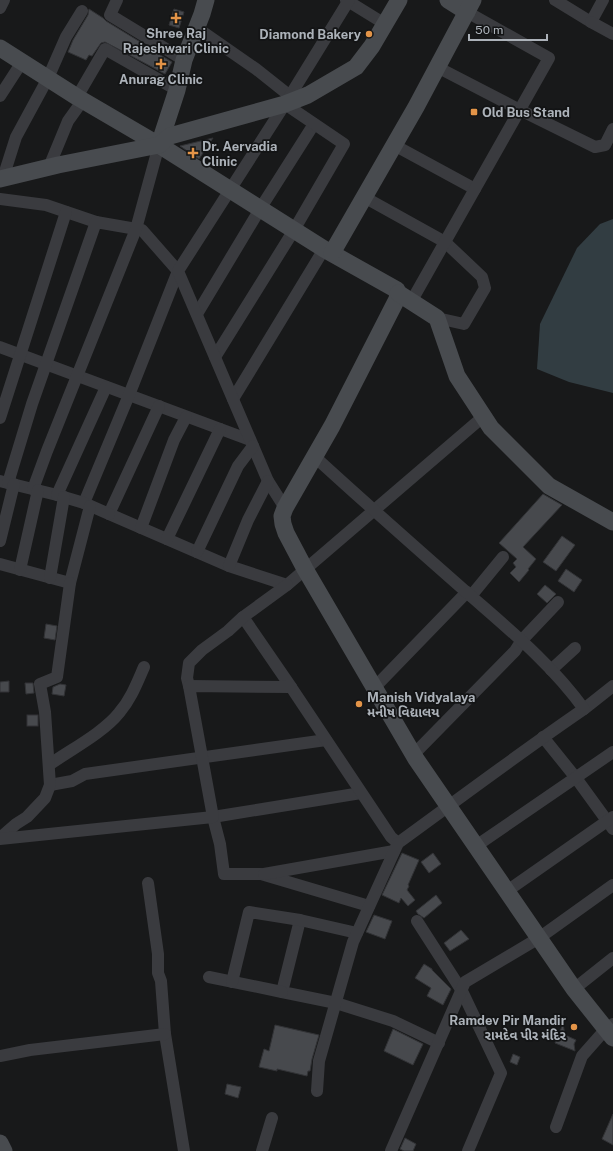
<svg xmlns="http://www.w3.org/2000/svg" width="613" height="1151" viewBox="0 0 613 1151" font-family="'Public Sans','Noto Sans Gujarati',sans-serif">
	<rect width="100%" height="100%" fill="#18191a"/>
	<!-- water -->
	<path fill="#323d42" d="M613,219V393L569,382L537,369L540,324L577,248L600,224Z"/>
	<!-- building -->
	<g fill="#47494d" stroke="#323336">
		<path d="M89,9L103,18L106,21L142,43V44L172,62L165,74L105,42L101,43L92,56L89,55L86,60L68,52L73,40L88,15Z"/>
		<path d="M174,9L184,12L179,28L169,25Z"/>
		<path d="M213,138L199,159L180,146Z"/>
		<path d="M543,494L562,505L523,547L536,559L528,569L529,570L519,582L510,573L516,567L513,563L517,559L499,543Z"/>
		<path d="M562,536L575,545L556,571L543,562Z"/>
		<path d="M566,569L582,580L574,592L558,581Z"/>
		<path d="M545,585L556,594L547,603L537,594Z"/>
		<path d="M46,624L57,626L55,640L44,638Z"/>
		<path d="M9,681V692H0V682Z"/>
		<path d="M25,683H33L34,693L26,694Z"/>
		<path d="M60,684L66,685L64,696L52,694L53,687Z"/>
		<rect x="27" y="715" width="11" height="11"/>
		<path d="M402,853L419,860L408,885L409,886L407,890L415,900L408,906L401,898L399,903L382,895Z"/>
		<path d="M433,853L441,864L429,873L421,862Z"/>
		<path d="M436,895L442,903L424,918L418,914L416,911Z"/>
		<path d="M374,915L392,921L385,939L366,932Z"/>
		<path d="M461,930L469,939L450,951L444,943Z"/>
		<path d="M424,964L432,969V970L451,989L443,1005L427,996L431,988L415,978Z"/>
		<path d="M563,1024L565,1035L576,1040L574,1044L575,1051L555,1043Z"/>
		<path d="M275,1025L319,1035L312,1059L310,1071H308L307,1076L277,1069V1071L259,1067L264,1049L269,1051Z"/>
		<path d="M393,1029L423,1044L413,1065L384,1051Z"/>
		<path d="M513,1054L520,1057L517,1065L510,1062Z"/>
		<path d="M227,1084L241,1087L238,1098L225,1094Z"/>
		<path d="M613,1114V1145L602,1139Z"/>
		<path d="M405,1138L416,1144L413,1151H404L400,1149Z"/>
	</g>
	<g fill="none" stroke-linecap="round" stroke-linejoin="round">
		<!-- street -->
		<g stroke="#3a3b3f" stroke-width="12">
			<path d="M117,0L110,15L184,60"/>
			<path d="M346,0L385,24"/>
			<path d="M555,0L591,22L603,0"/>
			<path d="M0,8L4,0"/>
			<path d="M591,22L613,34"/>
			<path d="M197,28L256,69L290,96"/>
			<path d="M437,67L520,110L595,147L605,145L613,129"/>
			<path d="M0,96L22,62"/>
			<path d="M77,97L105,49L177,90"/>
			<path d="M394,145L475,189"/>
			<path d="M49,167L68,121L83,100"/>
			<path d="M3,178L16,137L48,78L66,37L82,11"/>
			<path d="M364,197L445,242L482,277L485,288L464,324L437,318"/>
			<path d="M0,199L46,205L96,222"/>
			<path d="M411,302L549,58L467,12"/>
			<path d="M197,314L260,209L314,124"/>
			<path d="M0,347L250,440"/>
			<path d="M215,357L294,230L344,144L285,104"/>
			<path d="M233,399L324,249"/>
			<path d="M159,406L109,514L229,566L287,585L484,416"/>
			<path d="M0,418L66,212"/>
			<path d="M0,481L57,495"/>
			<path d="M8,483L32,404L96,222L142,230L178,271L129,395L84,503L109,514"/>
			<path d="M33,489L47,451L136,229L159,145"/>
			<path d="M84,503L57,495L106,387"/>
			<path d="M285,508L268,481L178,271L285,104L349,0"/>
			<path d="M141,528L174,440L186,417"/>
			<path d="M167,539L220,429"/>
			<path d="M0,541L14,484"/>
			<path d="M197,552L238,466L253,446"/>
			<path d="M0,564L70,583L90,506"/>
			<path d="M229,566L248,520L268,481"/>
			<path d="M20,570L38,490"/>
			<path d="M50,578L64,497"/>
			<path d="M471,596L503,557"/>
			<path d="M243,617L291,687"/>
			<path d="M551,670L575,648"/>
			<path d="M189,686L187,678L189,663L202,650L228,631L243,617L287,585"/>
			<path d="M374,688L467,592"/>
			<path d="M584,709L613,686"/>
			<path d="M543,737L576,778L613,829"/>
			<path d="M413,755L515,651L522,640L558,602"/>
			<path d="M49,765C70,750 103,733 119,713C131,699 137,683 144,667"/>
			<path d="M50,785L72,781L85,774L326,740"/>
			<path d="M361,793L213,817L220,844L224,874H261L369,906"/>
			<path d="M0,838L16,824L27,817L45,798L50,785L45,712L40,684L57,677L70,583"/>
			<path d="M0,839L213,817L189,686L291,687L391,837L398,843C460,798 521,752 584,709C551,663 506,627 464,590C414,546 364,502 315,457"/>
			<path d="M476,846L613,752"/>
			<path d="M264,874L394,851"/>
			<path d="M148,883L158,954V973L161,981L165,1034L184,1151"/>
			<path d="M507,891L613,817"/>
			<path d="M300,920L282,992L336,1003L393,1021L439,1043"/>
			<path d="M417,921L462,991L501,1073L468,1151"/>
			<path d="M209,977L282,992"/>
			<path d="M232,982L249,912L300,920L357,933"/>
			<path d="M574,989L613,958"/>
			<path d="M0,1056L30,1050L165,1034"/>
			<path d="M317,1091L319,1061L353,942L398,843"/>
			<path d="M556,1127L582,1056L605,1030L613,1024"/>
			<path d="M262,1151L272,1118"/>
			<path d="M391,1151L465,982L539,938L613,885"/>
		</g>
		<!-- secondary -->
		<g stroke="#484b4f" stroke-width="17">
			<path d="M448,0L467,12"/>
			<path d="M0,48L77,97L159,145L324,249L397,290L398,293L397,299L332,426L285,508L282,516L283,524L286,533L305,569L416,759L574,989L613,1038"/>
			<path d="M159,145L177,90L184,60L202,14L206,0"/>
			<path d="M0,179L58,165L159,145L170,136L285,104L308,95L356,67L372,46L399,0"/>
			<path d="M332,253L416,107L473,0"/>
			<path d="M398,293L437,318L457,376L491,428L549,486L613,522"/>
			<path d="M0,1143L4,1151"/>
		</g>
	</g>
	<!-- markers -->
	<g fill="#e39448" stroke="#131415" stroke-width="1.5">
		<path d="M174 12h4v4h4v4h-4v4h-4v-4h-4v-4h4z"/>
		<circle cx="369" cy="34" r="4"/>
		<path d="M159 58h4v4h4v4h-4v4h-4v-4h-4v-4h4z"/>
		<rect x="470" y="108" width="8" height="8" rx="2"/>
		<path d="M191 147h4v4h4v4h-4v4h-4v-4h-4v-4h4z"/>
		<circle cx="359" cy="704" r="4"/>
		<circle cx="574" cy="1027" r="4"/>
	</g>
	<g text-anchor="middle" stroke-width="3.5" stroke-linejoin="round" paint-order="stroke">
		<!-- poi labels -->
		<g font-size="13" font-weight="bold" fill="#acb2b9" stroke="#131415" text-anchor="start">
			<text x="176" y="38" text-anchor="middle">Shree Raj<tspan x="176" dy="15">Rajeshwari Clinic</tspan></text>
			<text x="361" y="39" text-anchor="end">Diamond Bakery</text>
			<text x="161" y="84" text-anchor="middle">Anurag Clinic</text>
			<text x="482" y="117">Old Bus Stand</text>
			<text x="202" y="151">Dr. Aervadia<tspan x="202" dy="15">Clinic</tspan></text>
			<text x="367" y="702">Manish Vidyalaya<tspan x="367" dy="15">મનીષ વિદ્યાલય</tspan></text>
			<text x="566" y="1025" text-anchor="end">Ramdev Pir Mandir<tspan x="566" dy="15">રામદેવ પીર મંદિર</tspan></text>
		</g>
	</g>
	<!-- scale -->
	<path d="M469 34v6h78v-6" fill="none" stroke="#acb2b9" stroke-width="2"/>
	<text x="475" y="34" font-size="12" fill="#acb2b9" stroke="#131415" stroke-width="3" paint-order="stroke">50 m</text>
</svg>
